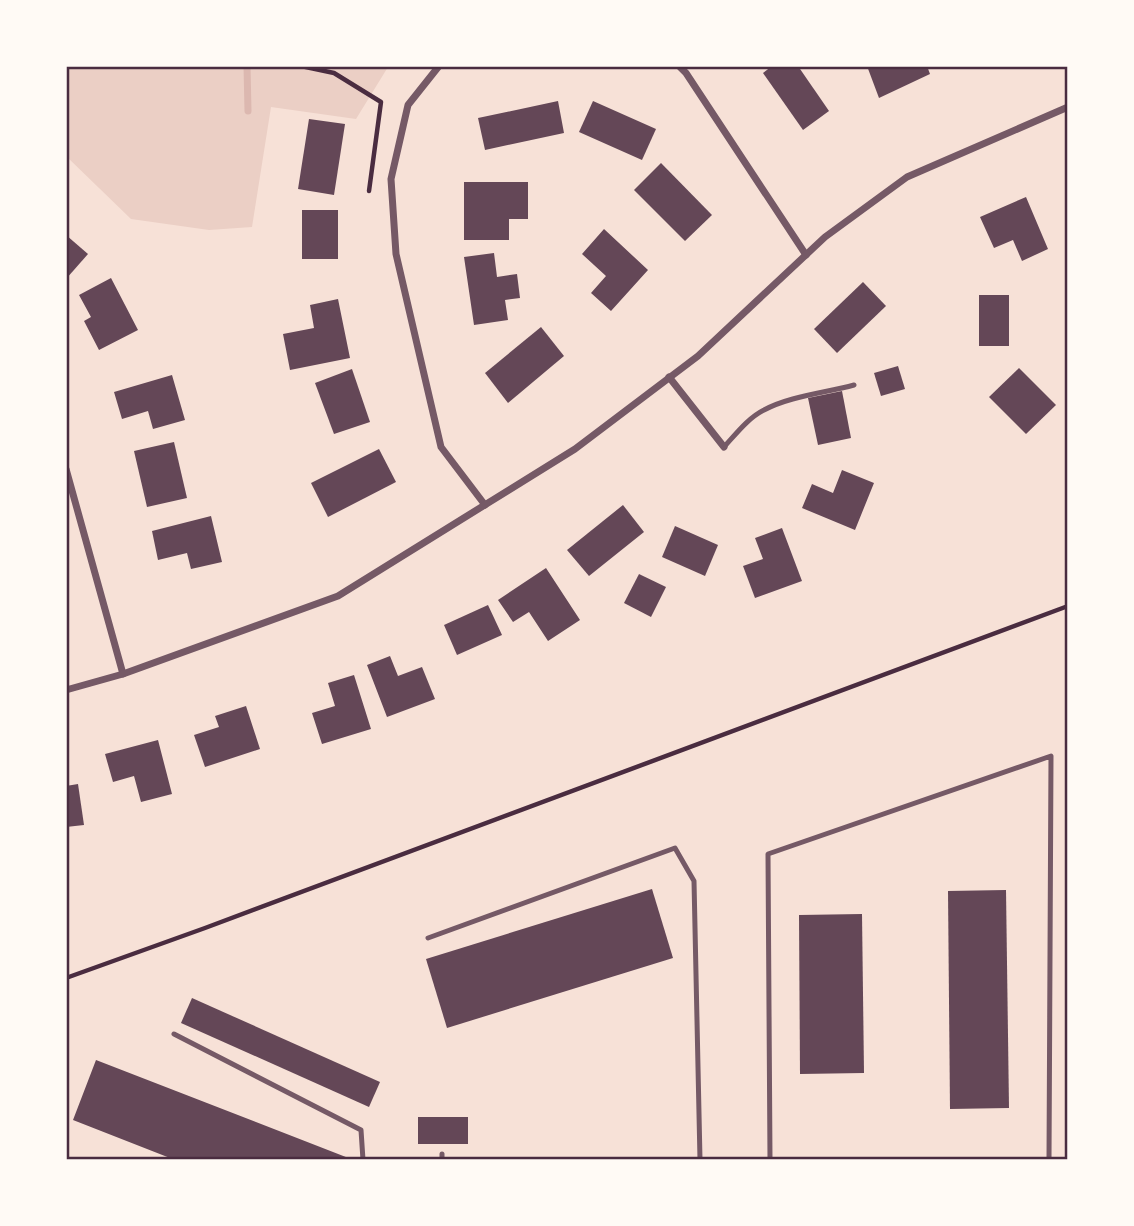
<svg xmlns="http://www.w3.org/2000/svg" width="1134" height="1226" viewBox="0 0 1134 1226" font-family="Lato,sans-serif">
	<rect width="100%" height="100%" fill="#f7e1d7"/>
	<!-- green -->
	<path fill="#ebcfc5" d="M66,67H388L356,119L271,107L252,227L209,230L131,219L67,157Z"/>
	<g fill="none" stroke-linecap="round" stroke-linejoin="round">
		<!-- stream -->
		<path stroke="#dcb8b0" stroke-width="7" d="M247,66L248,111"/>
	</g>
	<!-- building -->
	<g fill="#644757">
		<path d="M772,66H798L829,111L803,130L763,73Z"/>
		<path d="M867,66H927L930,74L879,98Z"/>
		<path d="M558,101L564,133L485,150L478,118Z"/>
		<path d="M593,101L656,129L642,160L579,132Z"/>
		<path d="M309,119L345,124L334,195L298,189Z"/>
		<path d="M661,163L712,215L685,241L634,190Z"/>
		<path d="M464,182H528V219H509V240H464Z"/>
		<path d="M1026,197L1048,249L1022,261L1013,240L994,248L980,217Z"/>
		<rect x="302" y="210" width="36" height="49"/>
		<path d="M604,229L648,270L611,311L591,293L606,276L582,254Z"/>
		<path d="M66,235L88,254L66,279Z"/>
		<path d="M494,253L497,277L517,274L520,298L505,300L508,320L474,325L464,257Z"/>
		<path d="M111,278L138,330L99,350L84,321L91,317L79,295Z"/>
		<path d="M863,282L886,306L837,353L814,329Z"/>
		<rect x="979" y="295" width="30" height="51"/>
		<path d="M338,299L350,358L290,370L283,334L314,328L310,305Z"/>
		<path d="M541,327L564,356L508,403L485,373Z"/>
		<path d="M898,366L905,389L881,396L874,373Z"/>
		<path d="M1019,368L1056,405L1026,434L989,397Z"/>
		<path d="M352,369L370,422L334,434L315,383Z"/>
		<path d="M172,375L185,420L153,429L148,411L122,419L114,392Z"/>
		<path d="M842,391L851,438L818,445L808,398Z"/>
		<path d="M174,442L187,498L147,507L134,451Z"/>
		<path d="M379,449L396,482L328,517L311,483Z"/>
		<path d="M842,470L874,483L855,530L802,508L812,484L833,493Z"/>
		<path d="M623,505L644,532L589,576L567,550Z"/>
		<path d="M211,516L222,562L191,569L187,553L158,560L152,531Z"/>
		<path d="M675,526L718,545L705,576L662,557Z"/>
		<path d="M782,528L802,581L755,598L743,566L763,559L755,538Z"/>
		<path d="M546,568L580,620L548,641L529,612L513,622L498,600Z"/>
		<path d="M639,574L666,587L651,617L624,603Z"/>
		<path d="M488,605L502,635L457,655L444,625Z"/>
		<path d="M390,656L398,676L422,667L435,699L387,717L367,665Z"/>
		<path d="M354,675L371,729L322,744L312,713L335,706L328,683Z"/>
		<path d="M246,706L260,749L205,767L194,735L219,727L215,716Z"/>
		<path d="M158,740L172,794L141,802L134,776L113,782L105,754Z"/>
		<path d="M78,784L84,825L66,827V786Z"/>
		<path d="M652,889L673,958L447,1028L426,959Z"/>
		<path d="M1006,890L1009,1108L950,1109L948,891Z"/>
		<path d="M862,914L864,1073L800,1074L799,915Z"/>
		<path d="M192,998L380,1082L369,1107L181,1023Z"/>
		<path d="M96,1060L351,1159V1160H169L170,1158L73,1120Z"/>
		<rect x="418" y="1117" width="50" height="27"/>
	</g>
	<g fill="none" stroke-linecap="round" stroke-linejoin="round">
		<!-- path -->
		<g stroke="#4a2c40" stroke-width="4.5">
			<path d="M301,66L334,73L381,102L369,191"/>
			<path d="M66,978L205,928L1068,606"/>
		</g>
		<!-- service -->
		<g stroke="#755966" stroke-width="5">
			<path d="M724,447C736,434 748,418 764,410C790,396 825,393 854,385"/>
			<path d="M428,938L675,848L694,881L700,1160"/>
			<path d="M174,1034L361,1130L363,1160"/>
			<path d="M442,1154V1160"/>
			<path d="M770,1160L768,854L1051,756L1049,1160"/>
		</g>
		<!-- minor -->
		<g stroke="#755966" stroke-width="7">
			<path d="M439,66L408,105L391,179L396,254L441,447L485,505"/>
			<path d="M679,66L686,73L806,255"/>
			<path d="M669,377L724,447"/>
			<path d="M66,469L123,674"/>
			<path d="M66,690L123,674L338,596L575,449L698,356L825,237L907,177L1068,107"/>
		</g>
	</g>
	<!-- border -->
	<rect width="1134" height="1226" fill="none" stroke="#fffaf5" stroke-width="136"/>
	<rect x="68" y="68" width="998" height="1090" fill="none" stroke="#4a2c40" stroke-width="2.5"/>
</svg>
